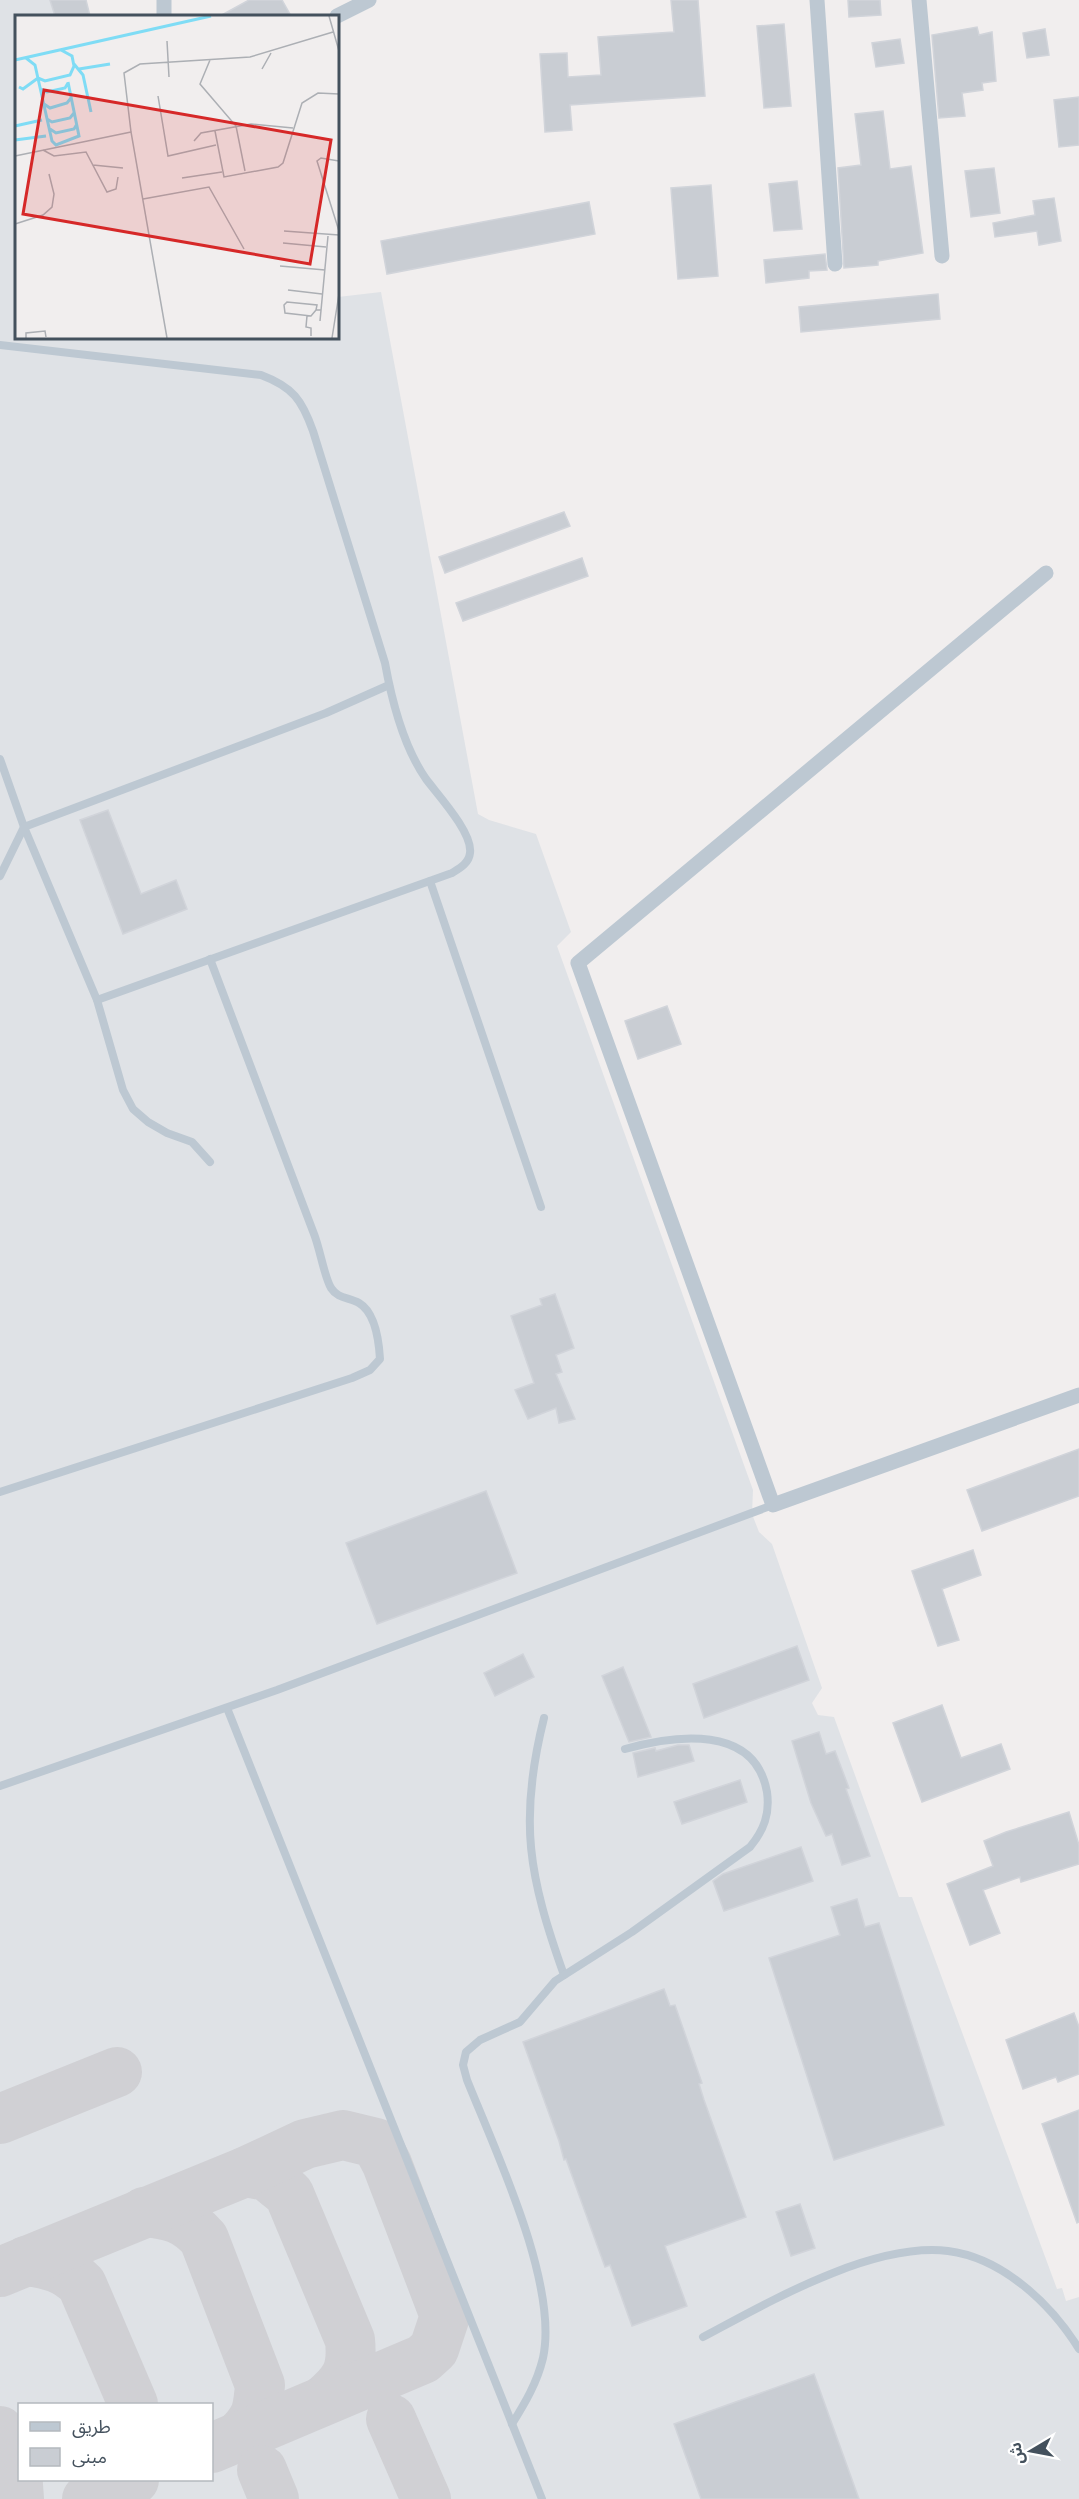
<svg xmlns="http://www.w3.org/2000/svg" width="1079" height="2499" viewBox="0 0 1079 2499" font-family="'Work Sans','Noto Sans Arabic',sans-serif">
	<rect width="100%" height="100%" fill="#f1eeee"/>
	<!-- airport -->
	<path fill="#dfe2e6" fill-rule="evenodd" d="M0,0H50L55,16H16V338H338V297L381,292L478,814L489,820L536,834L571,932L557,946L753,1490L752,1514L759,1532L772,1544L822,1688L812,1703L818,1715L834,1717L899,1897H912L1057,2289L1062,2288L1066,2301L1079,2297V2499H0ZM20,2404H212V2480H20Z"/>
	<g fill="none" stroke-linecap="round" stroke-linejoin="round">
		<!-- taxiway -->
		<g stroke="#d0d0d4" stroke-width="50">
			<path d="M0,2119L117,2072"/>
			<path d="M245,2172L267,2176L289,2194L350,2340C353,2370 346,2382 324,2400"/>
			<path d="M144,2212C170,2214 187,2219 204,2239L260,2385C258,2410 257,2418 239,2436"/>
			<path d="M26,2261C49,2264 66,2268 82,2285L133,2404"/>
			<path d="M0,2272L245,2172L305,2144L343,2135L376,2143L387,2164L445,2316L434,2349L423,2359L212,2448"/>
			<path d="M391,2419L426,2499"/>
			<path d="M0,2431L17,2471L19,2499"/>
			<path d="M262,2470L274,2499"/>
			<path d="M87,2499L134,2480"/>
		</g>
	</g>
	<!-- building -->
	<g fill="#c9cdd3" stroke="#d1d4da" stroke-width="1.5">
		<path d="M50,0H86L90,16H55Z"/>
		<path d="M249,0H282L291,16H220Z"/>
		<path d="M671,0H698L705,96L570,105L572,130L545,132L540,54L567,53L568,77L601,75L598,37L674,32Z"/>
		<path d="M848,0H880L881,15L849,17Z"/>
		<path d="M784,24L791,106L764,108L757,26Z"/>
		<path d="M977,27L979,35L992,32L996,81L982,83L983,90L962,93L965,116L939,118L932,35Z"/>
		<path d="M1045,29L1049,55L1027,58L1023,33Z"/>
		<path d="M900,39L904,63L876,67L872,43Z"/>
		<path d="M1079,97V145L1059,147L1054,100Z"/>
		<path d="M883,111L890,169L911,166L923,253L878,261V265L844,268L838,168L861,165L855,114Z"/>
		<path d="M994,168L1000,213L971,217L965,171Z"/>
		<path d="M797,181L802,229L774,231L769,184Z"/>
		<path d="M711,185L718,276L678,279L671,188Z"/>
		<path d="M1054,198L1061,241L1039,245L1037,231L995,237L993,223L1035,215L1033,201Z"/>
		<path d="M589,202L595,234L387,274L381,241Z"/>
		<path d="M825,254L827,270L809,271V278L766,283L764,260Z"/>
		<path d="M938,294L940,319L801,332L799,307Z"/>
		<path d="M564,512L570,526L445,573L439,557Z"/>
		<path d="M582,558L588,576L463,621L456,603Z"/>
		<path d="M108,810L141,894L176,880L187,909L123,934L80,820Z"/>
		<path d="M667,1006L681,1044L638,1059L625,1021Z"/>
		<path d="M555,1294L574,1348L556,1355L562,1372L556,1374L575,1419L559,1423L556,1408L528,1419L515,1390L534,1383L511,1316L542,1305L540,1299Z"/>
		<path d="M1079,1449V1496L982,1531L967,1490Z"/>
		<path d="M486,1491L517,1573L377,1624L346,1543Z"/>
		<path d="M973,1550L981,1575L942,1589L959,1640L938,1646L912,1571Z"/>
		<path d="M797,1646L809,1680L704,1718L693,1684Z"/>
		<path d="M523,1654L534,1677L495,1696L484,1673Z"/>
		<path d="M623,1667L651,1737L629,1742L602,1676Z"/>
		<path d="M942,1705L961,1758L1001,1744L1010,1769L922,1802L893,1723Z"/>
		<path d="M819,1732L826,1754L835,1751L849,1788L846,1789L870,1856L842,1865L832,1834L826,1836L811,1803L792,1741Z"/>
		<path d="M678,1745H689L694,1761L638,1777L633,1753L655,1748L656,1751Z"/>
		<path d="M740,1780L747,1802L682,1824L674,1802Z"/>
		<path d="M1069,1812L1079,1845V1864L1021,1882L1020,1877L983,1890L1000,1933L970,1945L947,1884L993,1866L984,1841L1006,1832Z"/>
		<path d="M801,1847L813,1881L724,1911L713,1881L723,1874Z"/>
		<path d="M857,1899L865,1927L879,1923L944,2125L834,2160L769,1958L840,1935L831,1907Z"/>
		<path d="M664,1989L670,2006L675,2005L702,2083L699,2084L704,2100L746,2217L665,2246L687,2306L632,2326L610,2265L605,2267L566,2159L564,2160L559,2141L523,2042Z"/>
		<path d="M1074,2013L1079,2027V2074L1058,2082L1056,2077L1023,2089L1006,2040Z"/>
		<path d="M1079,2110V2222L1077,2223L1042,2124Z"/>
		<path d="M800,2204L815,2248L791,2256L776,2212Z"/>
		<path d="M814,2374L859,2499H701L674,2424Z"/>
	</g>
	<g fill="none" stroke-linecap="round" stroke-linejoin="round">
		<!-- lane -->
		<g stroke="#bdc8d2" stroke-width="8">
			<path d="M0,345L261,375C293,387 302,400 313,431L385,663C392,702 403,746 426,779C438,795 473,833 470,853C469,863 460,868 452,873L97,1000"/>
			<path d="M0,759L24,827L97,1000L123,1090L133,1109L148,1122L167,1133L192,1142L210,1162"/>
			<path d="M0,876L24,827L326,713L389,685"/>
			<path d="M430,881L541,1207"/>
			<path d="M0,1492L352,1378L370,1370L380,1359C379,1342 376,1313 359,1303C349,1297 338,1299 331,1288C324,1276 320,1249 314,1234L210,959"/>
			<path d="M227,1708L542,2499"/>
			<path d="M544,1718C518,1821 529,1877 564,1975"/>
			<path d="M0,1786L277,1690L773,1505"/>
			<path d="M703,2337C769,2302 872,2242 948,2251C1003,2258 1051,2304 1079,2349"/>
			<path d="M512,2424C525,2403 537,2383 543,2358C559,2284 495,2150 467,2080L463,2065L466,2052L480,2040L520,2022L555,1981L632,1932L750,1847C764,1830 770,1814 767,1792C755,1724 675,1735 625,1749"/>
		</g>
		<!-- street -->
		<g stroke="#bdc8d2" stroke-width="15">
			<path d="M164,0V16"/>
			<path d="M817,0L835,264"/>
			<path d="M919,0L942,256"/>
			<path d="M337,16L369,0"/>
			<path d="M1046,573L578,963L773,1505L1079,1395"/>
		</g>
	</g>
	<!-- overview -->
	<g transform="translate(15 15)">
		<rect width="324" height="324" fill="#f1eeee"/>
		<path fill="none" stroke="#7fdcf5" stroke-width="3" d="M11,43L20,50L37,126L41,130L64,121L53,67M0,45L196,1M59,49L68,60L76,97M64,54L95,49M4,72L8,74L23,63L30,66L55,60L59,51L57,41L46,35M26,74L32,77L50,73L53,68M29,89L35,93L52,88L56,83M32,104L37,107L55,103L59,98M0,111L27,105M35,114L41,118L59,114L62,109M0,125L31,121"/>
		<path fill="none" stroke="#acafb4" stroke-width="1.5" d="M314,1L324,36M152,26L154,62M195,45L185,69L221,111L230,156M247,54L256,38M143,81L153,141L201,130M200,116L209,162L263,152L268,148L287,88L303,78L324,79M179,126L186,118L236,109L278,113M28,135L39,141L71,137L92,177L101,174L103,162M0,141L116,117M324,146L306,143L302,146L324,216M78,150L108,153M167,163L207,157M128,184L194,172L229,234M0,209L28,200L37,192L39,179L34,159M269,216L324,220M268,228L311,232M265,251L310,255M273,275L307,279M301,295L296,301L270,298L269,290L272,287L302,290L301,295H306M292,301L291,312L296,313V321M305,306L313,221M11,323V318L30,316L31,322M152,323L116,117L109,58L125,49L235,42L318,17M317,323L324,279"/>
		<path fill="#d62828" fill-opacity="0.15" stroke="#d62828" stroke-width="3" d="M29,75L316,125L295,249L8,199Z"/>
		<rect width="324" height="324" fill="none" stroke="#44515d" stroke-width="3"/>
	</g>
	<!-- legend -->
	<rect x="18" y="2403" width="195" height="78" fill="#ffffff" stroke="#b4b9be" stroke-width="1.5"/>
	<rect x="30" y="2422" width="30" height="9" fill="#bdc8d2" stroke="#b4b9be" stroke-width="1.5"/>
	<text x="72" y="2433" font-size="18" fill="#44515d">طريق</text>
	<rect x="30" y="2448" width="30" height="18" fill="#c9cdd3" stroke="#b4b9be" stroke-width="1.5"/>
	<text x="72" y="2463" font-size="18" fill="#44515d">مبنى</text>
	<!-- north arrow -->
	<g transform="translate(1031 2451) rotate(260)" stroke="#ffffff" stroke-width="4.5" paint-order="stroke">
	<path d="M0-4.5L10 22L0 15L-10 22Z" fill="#44515d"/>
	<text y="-9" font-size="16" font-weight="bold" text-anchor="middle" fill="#44515d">ش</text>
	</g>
</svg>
